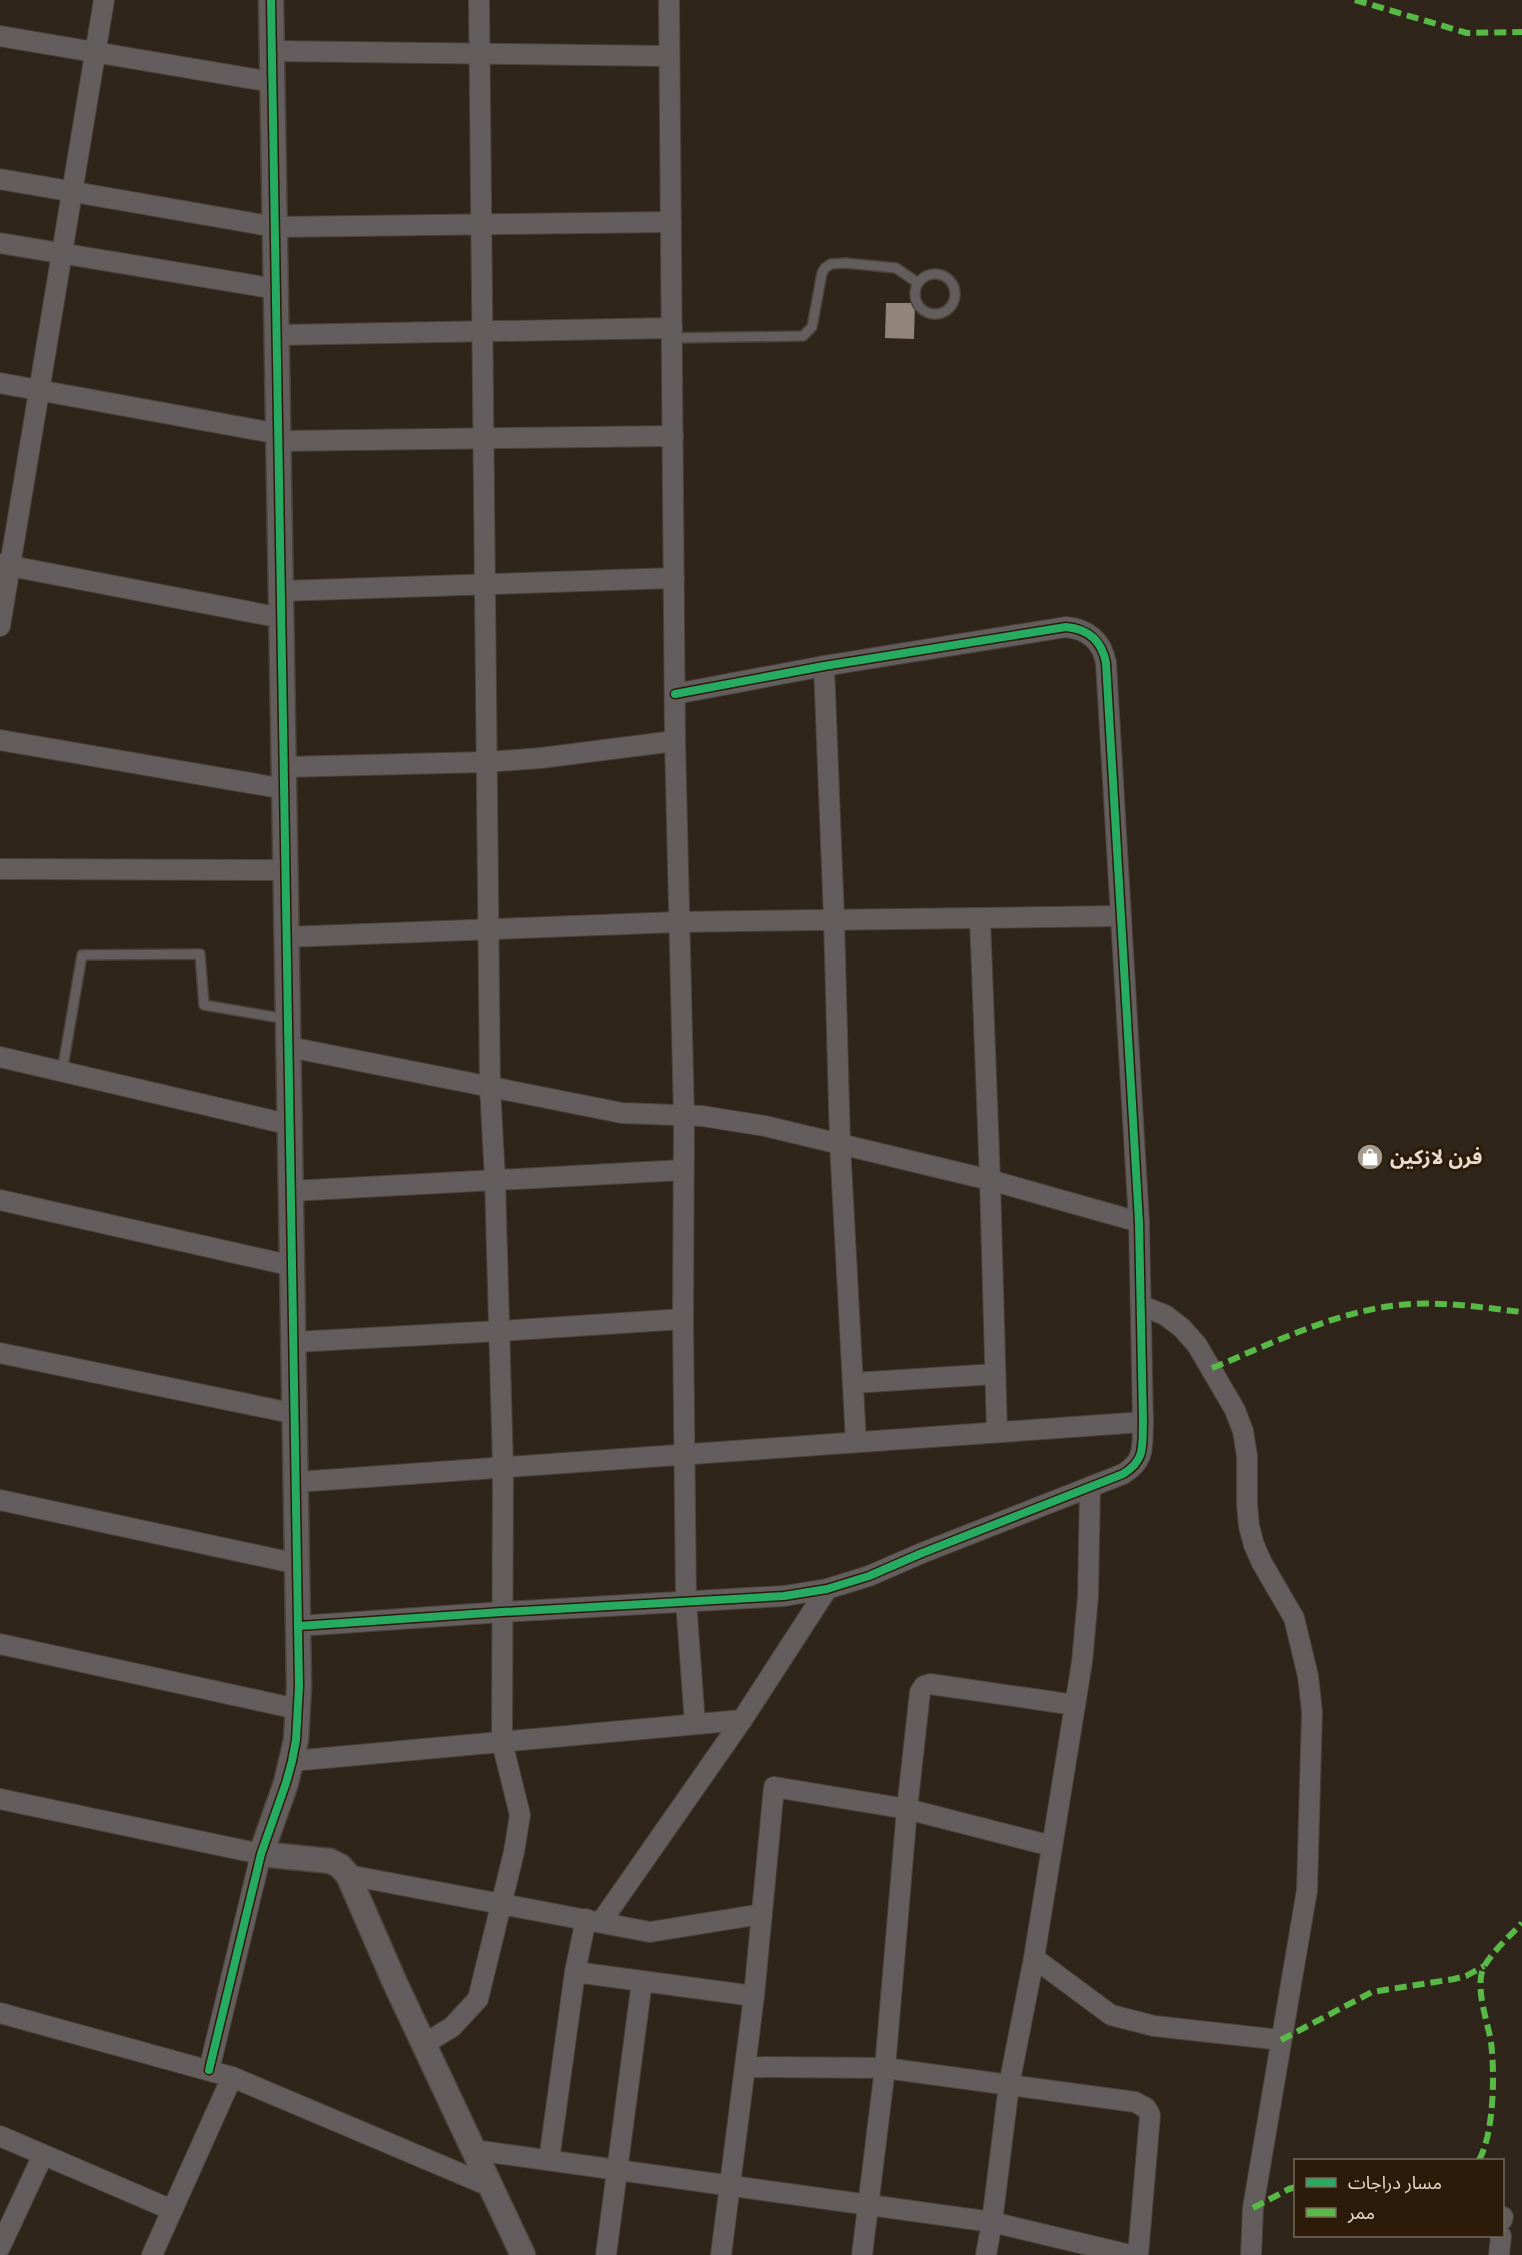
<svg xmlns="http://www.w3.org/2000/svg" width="1522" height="2255" viewBox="0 0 1522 2255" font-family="'Times New Roman','Noto Sans Arabic',serif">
	<rect width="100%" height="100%" fill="#2f251a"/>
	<!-- building -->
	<path fill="#928479" d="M886,303H915L914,339L885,338Z"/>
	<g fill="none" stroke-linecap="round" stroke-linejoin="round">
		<defs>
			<g id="service">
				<circle cx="935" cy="294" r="20"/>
				<path d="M672,338L803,336L812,327L822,273L825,268L831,264L845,263L896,268L918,283"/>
				<path d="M62,1072L82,955L200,954L204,1005L286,1019"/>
			</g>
			<g id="minor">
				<path d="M669,0L675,741L684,1117L683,1319L686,1601L695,1724"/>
				<path d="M0,36L272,82"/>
				<path d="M272,51L669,56"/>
				<path d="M0,179L275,227L671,222"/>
				<path d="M0,243L276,289"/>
				<path d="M277,335L672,328"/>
				<path d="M0,383L279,434"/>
				<path d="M279,441L673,436"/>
				<path d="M0,564L282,618"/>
				<path d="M281,591L674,578"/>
				<path d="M0,626L104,0"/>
				<path d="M824,666L834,919L840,1144L856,1442"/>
				<path d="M0,740L285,789"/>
				<path d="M284,767L487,762L541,758L675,741"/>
				<path d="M0,869L286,870"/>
				<path d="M980,918L990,1180L997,1432"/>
				<path d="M287,937L679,922L1120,916"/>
				<path d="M289,1047L622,1113L702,1116L765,1126L990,1180L1139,1222"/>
				<path d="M0,1057L291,1125"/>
				<path d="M292,1191L683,1170"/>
				<path d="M0,1200L293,1266"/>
				<path d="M1142,1306L1165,1315L1182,1328L1197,1345L1235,1410L1243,1431L1247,1456V1504L1249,1526L1254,1545L1262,1563L1294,1618L1308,1676L1312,1712L1307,1890L1253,2208L1251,2255"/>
				<path d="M294,1342L499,1331L683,1319"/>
				<path d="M0,1353L296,1414"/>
				<path d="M853,1383L995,1374"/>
				<path d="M297,1482L1143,1422"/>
				<path d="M0,1500L298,1564"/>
				<path d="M299,1626L502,1612L784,1596L827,1589L869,1576L922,1553L1123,1474C1146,1460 1142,1446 1143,1422L1139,1222L1106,663C1102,641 1088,629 1066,627L824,666L675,694"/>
				<path d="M0,1644L297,1709"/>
				<path d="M292,1761L742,1720"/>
				<path d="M0,1799L261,1854L209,2070"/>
				<path d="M348,1875L650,1932L762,1914"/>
				<path d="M601,1922L742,1720L827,1589"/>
				<path d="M1034,1958L1111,2015L1154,2026L1281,2040"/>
				<path d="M575,1972L754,1996"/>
				<path d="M0,2013L232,2077L492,2187"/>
				<path d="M424,2044L452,2027L478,1999L514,1852L520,1815L502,1742L503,1467L495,1180L490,1087L479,0"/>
				<path d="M745,2067L885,2068L1135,2102L1146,2108L1150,2115L1138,2255"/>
				<path d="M0,2136L172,2210"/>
				<path d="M474,2150L992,2222L1130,2255"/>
				<path d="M549,2160L575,1972L586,1919"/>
				<path d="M1502,2220L1503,2217"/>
				<path d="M0,2247L43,2155"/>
				<path d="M152,2255L232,2077"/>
				<path d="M606,2255L642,1981"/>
				<path d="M721,2255L754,1996L774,1787L907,1809L1052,1846"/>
				<path d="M862,2255L885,2068L907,1809L920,1692L924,1686L930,1684L1075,1705"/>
				<path d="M986,2255L992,2222L1009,2085L1034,1958L1082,1662L1088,1597L1090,1487"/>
				<path d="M1499,2255L1501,2236"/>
			</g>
			<path id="tertiary" d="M271,0L299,1686L296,1740L286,1783L261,1854L330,1861L340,1866L348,1875L395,1983L523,2255"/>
		</defs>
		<!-- service casing -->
		<use href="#service" stroke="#4b4239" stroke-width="12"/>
		<!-- minor casing -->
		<use href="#minor" stroke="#4b4239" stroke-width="22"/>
		<!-- tertiary casing -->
		<use href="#tertiary" stroke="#4b4239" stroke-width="27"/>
		<!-- service -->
		<use href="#service" stroke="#635e5d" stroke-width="9"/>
		<!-- minor -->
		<use href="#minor" stroke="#635e5d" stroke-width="20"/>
		<!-- tertiary -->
		<use href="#tertiary" stroke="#635e5d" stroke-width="24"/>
		<!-- quiet -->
		<g stroke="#58b947" stroke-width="6" stroke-dasharray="12 6" stroke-linecap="butt">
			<path d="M1355,0L1467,33L1522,32"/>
			<path d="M1212,1368C1276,1342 1341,1308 1412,1304C1449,1302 1486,1308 1522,1312"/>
			<path d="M1281,2040L1372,1992L1454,1979L1466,1976L1484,1966"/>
			<path d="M1479,2160C1494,2134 1495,2073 1491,2042C1488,2022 1473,1984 1485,1965C1494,1950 1510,1936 1522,1923"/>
			<path d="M1253,2208L1289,2189L1296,2187"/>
		</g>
		<defs>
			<g id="cycleway">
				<path d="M299,1626L502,1612L784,1596L827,1589L869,1576L922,1553L1123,1474C1146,1460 1142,1446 1143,1422L1139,1222L1106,663C1102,641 1088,629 1066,627L824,666L675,694"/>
				<path d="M209,2070L261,1854L286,1783L292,1761L296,1740L299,1686L271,0"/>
			</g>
		</defs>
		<!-- cycleway casing -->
		<use href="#cycleway" stroke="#2c1b08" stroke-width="11"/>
		<!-- cycleway -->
		<use href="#cycleway" stroke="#26ab63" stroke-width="8"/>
	</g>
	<!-- icons -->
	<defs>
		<symbol id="shop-disc" viewBox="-11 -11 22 22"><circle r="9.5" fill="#a79c90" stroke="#2c1b08"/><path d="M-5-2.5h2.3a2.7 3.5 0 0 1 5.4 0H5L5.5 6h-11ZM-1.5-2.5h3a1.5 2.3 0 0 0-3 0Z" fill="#fff"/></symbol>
	</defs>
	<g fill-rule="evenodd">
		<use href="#shop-disc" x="1355" y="1142" width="30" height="30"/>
	</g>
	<g text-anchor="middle" stroke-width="6" stroke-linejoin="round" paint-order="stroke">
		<!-- poi labels -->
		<g font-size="20" font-weight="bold" fill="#e8dcd0" stroke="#2c1b08" text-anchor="start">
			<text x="1390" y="1164">فرن لازكين</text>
		</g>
	</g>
	<!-- legend -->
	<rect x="1294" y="2159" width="210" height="78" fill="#2c1b08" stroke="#776858" stroke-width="1.5"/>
	<rect x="1306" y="2178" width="30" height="9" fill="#26ab63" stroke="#776858" stroke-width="1.5"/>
	<text x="1348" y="2189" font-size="18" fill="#e8dcd0">مسار دراجات</text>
	<rect x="1306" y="2208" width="30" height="9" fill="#58b947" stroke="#776858" stroke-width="1.5"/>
	<text x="1348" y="2219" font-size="18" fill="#e8dcd0">ممر</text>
</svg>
